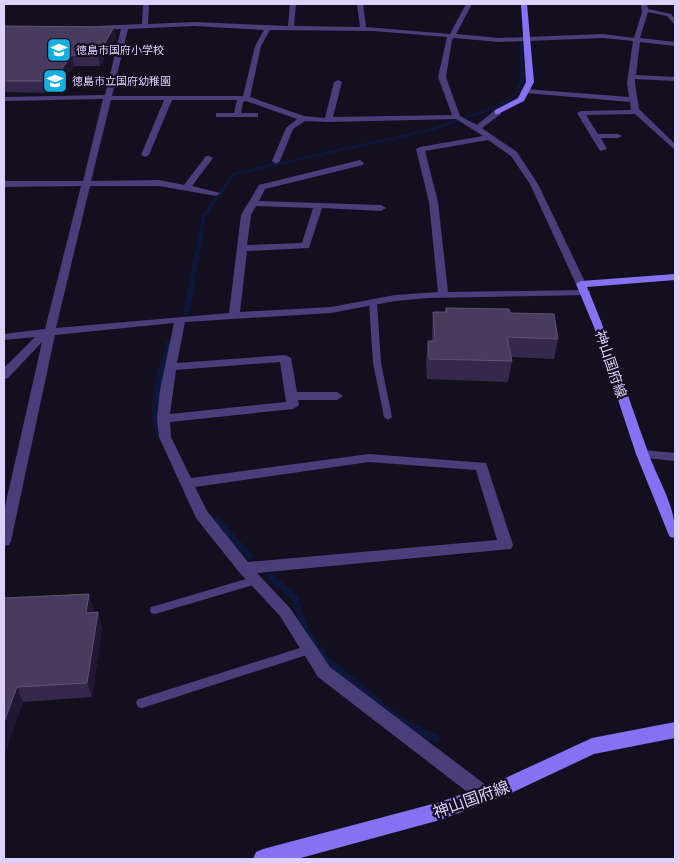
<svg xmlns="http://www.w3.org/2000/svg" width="679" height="863" viewBox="0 0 679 863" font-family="'Fira Sans','Noto Sans JP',sans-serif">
	<rect width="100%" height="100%" fill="#140f1f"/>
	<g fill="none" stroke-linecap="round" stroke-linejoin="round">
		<!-- stream -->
		<g fill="#0d1739" fill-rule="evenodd">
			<path d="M520,42L523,43L524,82L513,99L491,110L431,131L235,175L206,216L189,314L186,316L184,315L183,314L202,216L232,173L429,129L489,108L511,97L520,82Z"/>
			<path d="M169,340L172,342C163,377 152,404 165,440L162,442C158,440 158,437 156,432C146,403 159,371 166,342Z"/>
			<path d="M217,517L219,518L253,555L254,557L253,559L250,560L247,559L215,522L214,520L215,518Z"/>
			<path d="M270,573L273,574L298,597L309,630L330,658L400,716L439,736L440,739L439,742L436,743L433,742L394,722L324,662L303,633L292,601L267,578L266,576L267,574Z"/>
		</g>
		<!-- lane -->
		<g fill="#493e7a" fill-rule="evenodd">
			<path d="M370,301H373L377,303L381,363L392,417L388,420L384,417L373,363L369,303Z"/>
			<path d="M256,576L260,577L261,580L260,583L155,614L151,613L150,610L151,607L155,606Z"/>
			<path d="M309,645L313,647L315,650L313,653L142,708L138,707L136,703L138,699L142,698Z"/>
		</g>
		<!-- street -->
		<g fill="#493e7a" fill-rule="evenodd">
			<path d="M143,4H149L148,24L194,22L288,26L290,4H296L294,26L360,27L357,4H363L366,27L450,34L466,4H472L456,34L499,38L603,34L634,38L642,12L641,4H647L648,9L671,14L675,19V25L667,16L648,12L640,38L675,42V46L640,42L636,75L675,77V81L635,79V83L639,109L675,144V150L635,114L586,115L598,134H618L622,136L618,138H601L607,149L600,151L577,113L581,111L631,110L630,102L526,93L522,91L526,89L629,97L627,83L633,41L603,38L499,42L454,38L452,40L446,77L460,116L477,125L495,110H501V114L482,128L517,152L538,184L586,284L581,287L576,284L530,184L511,156L488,140L425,151L438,202L448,292L586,290L590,291V295L428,298L395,301L331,313L185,322L177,363L285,355L291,358L297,392H337L343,396L337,400H298L299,405L293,409L170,422L171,437L191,478L369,454L486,463L513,545L511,549L257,573L290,608L330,667L491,789L494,795L491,801L485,804L479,801L318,677L280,616L239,572L196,518L159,437L157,419L160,390L174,323L55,335L11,541L9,545L4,546V511L42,342L8,378L4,379V368L35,337L4,340V334L45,329L81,186L4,187V181H83L103,99L4,101V97L105,95L121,29L97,30L94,28L97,26L142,24ZM194,26L264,30L255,46L243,96H112L128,29ZM270,30L374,31L447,37L438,77L452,115L333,117L342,82L338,80L334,82L325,118L304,116L250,97L261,46ZM111,100H164L141,155L145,157L149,155L172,100H237L234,113H216V117H258V113H241L243,102L246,101L297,119L286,128L272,161L276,164L280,161L293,129L305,121L328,122L456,119L483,136L420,147L416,149L429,202L438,292L395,295L331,307L240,312L247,251L309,248L322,208L381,211L386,208L381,205L259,201L265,189L363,165L364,163L360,160L259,185L241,215L229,313L56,328L90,186H159L216,196L220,193L192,186L213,158L209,156H206L184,185L159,180L91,181ZM256,206L313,208L302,243L247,245L251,215ZM280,362L286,402L170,414L176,370ZM369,462L476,470L497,540L248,562L207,511L195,487Z"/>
			<path d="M642,450L675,453V461L637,457L636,454Z"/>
		</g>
		<!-- secondary -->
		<g fill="#8671f2" fill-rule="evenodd">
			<path d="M521,4H527L534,82L524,101L498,114H495V110L518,98L526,82Z"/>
			<path d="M675,274V280L587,287C610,341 628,397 648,452C658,481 677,507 675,538L670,537L668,533L636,454L594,327L576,284L581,281Z"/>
			<path d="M675,722V738L594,754L509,794L440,820L297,859H253L256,852L263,849L440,802L499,781L592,738Z"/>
		</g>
	</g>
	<!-- wall -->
	<g fill="#35294b">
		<path d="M4,26L114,27L116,38L100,66H74L55,93L4,92Z"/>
		<path d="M446,308L510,313L558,339L554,359L511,357L512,361L508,382L427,379L426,361L428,341H432V332L433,312H445Z"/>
		<path d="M4,598L94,609L93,612H98L102,627L92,697L23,702L4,755Z"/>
	</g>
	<!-- shaded-wall -->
	<g fill="#201732">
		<path d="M114,27L116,38L100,66L98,55Z"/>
		<path d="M72,55L74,66L55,93L53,81Z"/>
		<path d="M89,594L94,609L91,628L86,613Z"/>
		<path d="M98,612L102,627L92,697L87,683Z"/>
		<path d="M17,687L23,702L4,755V722Z"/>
	</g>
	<!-- building -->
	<g fill="#473b5e" stroke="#5e5277">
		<path d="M4,26L114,27L98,55H72L53,81H4Z"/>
		<path d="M446,308L509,309L510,313L554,314L558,339L507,337L512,361L429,359L428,341H435L433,312H446Z"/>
		<path d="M89,594L86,613L98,612L87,683L17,687L4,722V598Z"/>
	</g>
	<!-- icons -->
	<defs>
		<symbol id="school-square" viewBox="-11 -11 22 22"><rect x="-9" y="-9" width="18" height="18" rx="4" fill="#15b0e2" stroke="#140f1f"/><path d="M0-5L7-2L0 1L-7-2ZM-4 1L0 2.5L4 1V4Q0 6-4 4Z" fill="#fff"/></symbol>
	</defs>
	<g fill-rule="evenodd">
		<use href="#school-square" x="45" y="36" width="28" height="28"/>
		<use href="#school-square" x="41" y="67" width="28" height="28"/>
	</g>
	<g text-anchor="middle" stroke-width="4.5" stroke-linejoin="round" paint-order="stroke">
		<!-- far-poi labels -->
		<g font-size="11" fill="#dcd1fb" stroke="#140f1f" text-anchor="start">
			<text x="76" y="54">徳島市国府小学校</text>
			<text x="72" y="85">徳島市立国府幼稚園</text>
		</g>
		<!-- street labels -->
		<g font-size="14" fill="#dcd1fb" stroke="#140f1f">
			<text transform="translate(611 364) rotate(71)" y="5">神山国府線</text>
		</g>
		<!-- near-street labels -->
		<g font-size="16" fill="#dcd1fb" stroke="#140f1f">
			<text transform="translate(471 799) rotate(-20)" y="6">神山国府線</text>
		</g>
	</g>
	<!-- border -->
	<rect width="679" height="863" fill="none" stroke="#dcd1fb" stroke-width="10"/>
</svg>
